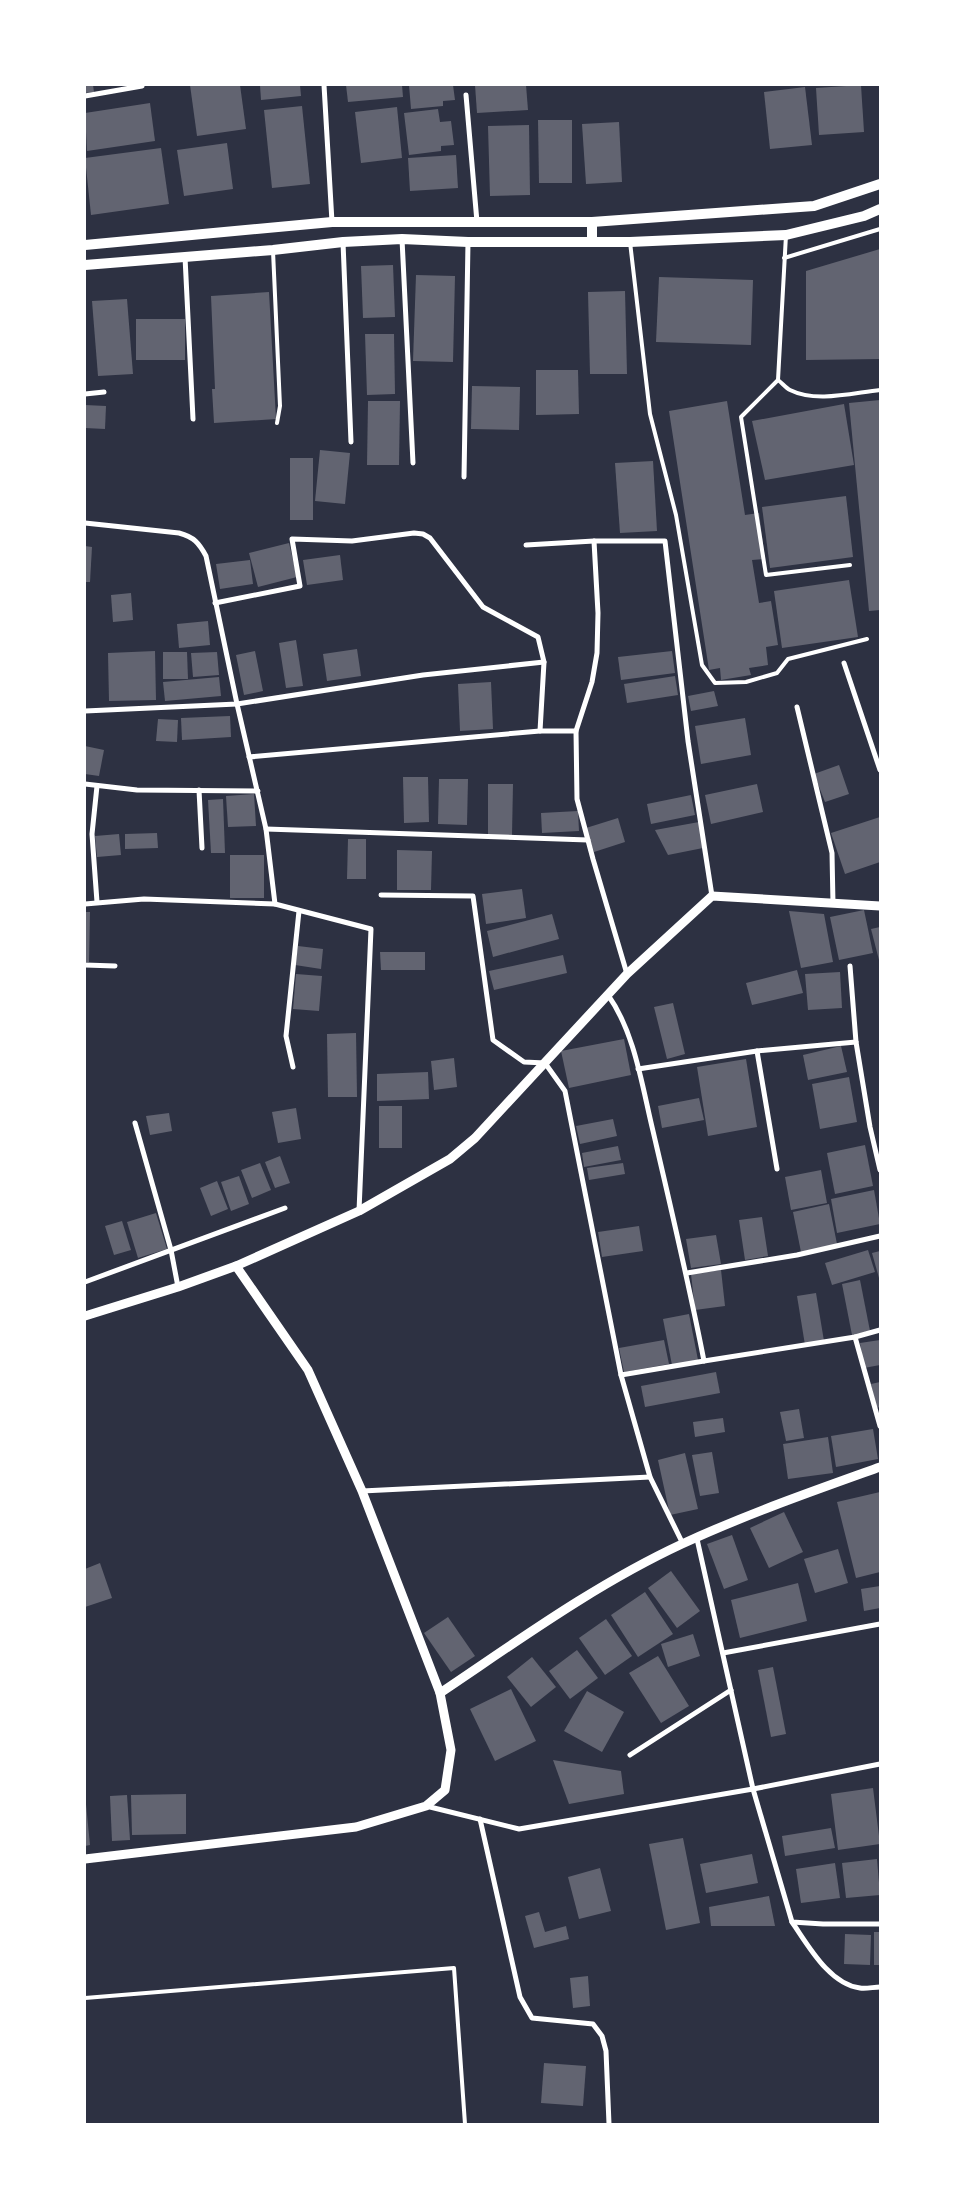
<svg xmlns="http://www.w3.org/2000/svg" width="965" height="2209" viewBox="0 0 965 2209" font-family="Commissioner,sans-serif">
	<rect width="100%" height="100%" fill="#2d3142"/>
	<!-- building -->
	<g fill="#626471">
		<path d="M85,85H93L94,92L85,93Z"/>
		<path d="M190,85H240L246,129L197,136Z"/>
		<path d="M260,85H300L301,96L261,100Z"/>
		<path d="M346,85H402L403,97L348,102Z"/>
		<path d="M409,85H453L455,100L443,101V106L411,109Z"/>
		<path d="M475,85H526L528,110L477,113Z"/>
		<path d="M861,85L864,132L819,135L816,88Z"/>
		<path d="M805,87L812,145L770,149L764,92Z"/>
		<path d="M150,103L155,141L87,151L85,113Z"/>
		<path d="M302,106L310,184L272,188L264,110Z"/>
		<path d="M397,107L402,158L361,163L355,112Z"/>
		<path d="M438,109L440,122L451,121L454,145L441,146V151L409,155L404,113Z"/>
		<path d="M538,120H572V183H539Z"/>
		<path d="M619,122L622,182L586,184L582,124Z"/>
		<path d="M529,125L530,195L490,196L488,126Z"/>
		<path d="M227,143L233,189L184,196L177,150Z"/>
		<path d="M161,148L169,204L91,215L85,158Z"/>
		<path d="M456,155L458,188L410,191L408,158Z"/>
		<path d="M880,249V359L806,360V271Z"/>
		<path d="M393,265L395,317L363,318L361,266Z"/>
		<path d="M416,275L455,276L453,362L413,361Z"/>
		<path d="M659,277L753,280L751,345L656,342Z"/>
		<path d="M625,291L627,374H590L588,292Z"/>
		<path d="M269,292L276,419L214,423L212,389H215L211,296Z"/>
		<path d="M127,299L133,374L98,376L92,301Z"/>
		<rect x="136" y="319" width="49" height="41"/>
		<path d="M365,334H394L395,394L367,395Z"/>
		<path d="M536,370H578L579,414L536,415Z"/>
		<path d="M472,386L520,387L519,430L471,429Z"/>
		<path d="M880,400V610L869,611L849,403Z"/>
		<path d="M368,401H400L399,465H367Z"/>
		<path d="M727,401L745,515L759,513L765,559L752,560L759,603L771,601L778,645L766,647L768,665L749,668L751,675L721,680L720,668L709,670L669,411Z"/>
		<path d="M844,404L854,465L765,480L752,421Z"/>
		<path d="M85,405L106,406L105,429L85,428Z"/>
		<path d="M320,450L350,453L345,504L315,501Z"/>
		<rect x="290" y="458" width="23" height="62"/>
		<path d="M653,461L657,531L620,533L615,463Z"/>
		<path d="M846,496L853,557L770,568L762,507Z"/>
		<path d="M289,543L297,577L258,587L249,553Z"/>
		<path d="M85,546L92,547L90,582H85Z"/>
		<path d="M340,555L343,580L307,585L303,560Z"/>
		<path d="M250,560L253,584L220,589L216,564Z"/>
		<path d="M849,580L858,637L782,648L774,591Z"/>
		<path d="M131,593L133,620L113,622L111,595Z"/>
		<path d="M208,621L210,645L179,648L177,624Z"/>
		<path d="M296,640L303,686L286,688L279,643Z"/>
		<path d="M357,649L361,676L327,681L323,654Z"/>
		<path d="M155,651L156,700L109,701L108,653Z"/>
		<path d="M255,651L263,691L244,695L236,655Z"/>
		<path d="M672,651L675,673L621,680L618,657Z"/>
		<path d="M163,652H187L188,679H163Z"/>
		<path d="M217,652L219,675L193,677L191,653Z"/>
		<path d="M675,676L678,695L627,703L624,684Z"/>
		<path d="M219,677L221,696L165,701L163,682Z"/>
		<path d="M491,682L493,729L460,731L458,684Z"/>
		<path d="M714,691L718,706L691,711L688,696Z"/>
		<path d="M230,716L231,737L182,740L181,718Z"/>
		<path d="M745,718L751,755L701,764L695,726Z"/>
		<path d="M158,719L178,720L177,742L156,741Z"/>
		<path d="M85,746L104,750L99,776L85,774Z"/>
		<path d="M839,765L849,794L825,802L814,774Z"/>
		<path d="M403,777H428L429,822L404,823Z"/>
		<path d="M439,779H468L467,825L438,824Z"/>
		<path d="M488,784H513L512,835H488Z"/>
		<path d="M757,784L763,812L711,824L705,795Z"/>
		<path d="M254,794L256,826L228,827L226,796Z"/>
		<path d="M691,795L695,815L651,824L647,804Z"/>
		<path d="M223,799L225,853H211L208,800Z"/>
		<path d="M578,811L579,831L542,833L541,813Z"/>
		<path d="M880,817V862L845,874L831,833Z"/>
		<path d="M618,818L625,842L594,852L586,828Z"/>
		<path d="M699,822L703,848L668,855L655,830Z"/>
		<path d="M157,833L158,848L125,849V834Z"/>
		<path d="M119,834L121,855L97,857L95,836Z"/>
		<path d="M348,839H366V879H347Z"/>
		<path d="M397,850L432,851L431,890H397Z"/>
		<rect x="230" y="855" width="34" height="43"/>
		<path d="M522,889L526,918L486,924L482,894Z"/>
		<path d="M864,910L873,953L839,960L830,917Z"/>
		<path d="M789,911L824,914L833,962L801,968Z"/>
		<path d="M85,912H90L89,962H85Z"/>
		<path d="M552,914L559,939L493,957L487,931Z"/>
		<path d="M880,927V960H879L871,929Z"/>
		<path d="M298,946L323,949L321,969L295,965Z"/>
		<path d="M380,952H425V970H381Z"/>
		<path d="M563,955L567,973L494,990L489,971Z"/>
		<path d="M797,970L803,993L752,1005L746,983Z"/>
		<path d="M840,972L842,1008L808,1010L805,974Z"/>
		<path d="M296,974L322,976L319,1011L293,1009Z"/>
		<path d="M673,1003L685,1054L667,1059L654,1007Z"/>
		<path d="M356,1033L357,1097H328L327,1034Z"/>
		<path d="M624,1039L631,1075L569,1088L561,1051Z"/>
		<path d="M841,1046L847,1072L808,1080L803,1055Z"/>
		<path d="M454,1058L457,1087L434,1090L431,1061Z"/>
		<path d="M746,1059L757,1127L708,1136L697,1067Z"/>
		<path d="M428,1072L429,1099L377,1101V1074Z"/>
		<path d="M849,1077L857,1122L820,1129L812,1084Z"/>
		<path d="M699,1098L704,1120L662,1128L658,1106Z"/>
		<rect x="379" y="1106" width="23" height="42"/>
		<path d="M296,1108L301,1139L278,1143L272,1112Z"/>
		<path d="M169,1113L172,1131L150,1135L146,1116Z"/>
		<path d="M613,1119L617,1136L580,1144L576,1126Z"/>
		<path d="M865,1145L873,1186L835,1194L827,1153Z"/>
		<path d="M618,1146L621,1160L584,1167L582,1153Z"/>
		<path d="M280,1156L290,1183L275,1188L265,1162Z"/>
		<path d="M260,1163L271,1190L252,1198L241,1170Z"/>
		<path d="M623,1163L625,1174L589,1180L587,1168Z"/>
		<path d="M821,1170L827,1203L791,1210L785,1177Z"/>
		<path d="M239,1176L249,1204L231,1211L221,1182Z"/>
		<path d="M217,1181L228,1209L211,1216L200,1188Z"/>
		<path d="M874,1190L880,1224L837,1233L831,1199Z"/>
		<path d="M829,1204L837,1244L801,1252L793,1212Z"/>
		<path d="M156,1213L167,1249L138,1258L127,1222Z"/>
		<path d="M762,1217L768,1256L745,1260L739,1220Z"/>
		<path d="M122,1221L131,1250L114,1255L105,1226Z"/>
		<path d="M639,1226L643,1251L602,1257L598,1232Z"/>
		<path d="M716,1235L721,1264L691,1268L686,1239Z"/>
		<path d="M868,1250L875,1272L832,1285L825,1263Z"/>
		<path d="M880,1251V1278H879L872,1253Z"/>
		<path d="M721,1270L725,1306L695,1310L691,1274Z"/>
		<path d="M860,1280L870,1331L852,1335L842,1284Z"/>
		<path d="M816,1293L824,1341L805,1345L797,1296Z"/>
		<path d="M689,1314L698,1360L672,1365L663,1319Z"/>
		<path d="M664,1340L669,1364L624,1372L619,1348Z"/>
		<path d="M880,1340V1365L864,1368L860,1343Z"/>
		<path d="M716,1372L720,1393L645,1407L641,1386Z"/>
		<path d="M880,1382V1407L876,1408L871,1384Z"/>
		<path d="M799,1409L804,1438L786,1441L780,1412Z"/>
		<path d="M723,1418L725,1432L695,1437L693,1422Z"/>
		<path d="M873,1429L878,1459L836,1467L831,1436Z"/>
		<path d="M828,1437L833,1473L788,1479L783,1444Z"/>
		<path d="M712,1452L719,1493L700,1496L692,1455Z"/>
		<path d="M685,1453L698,1509L670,1515L658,1460Z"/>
		<path d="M880,1492V1572L856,1578L837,1502Z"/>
		<path d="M784,1512L803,1552L769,1568L750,1528Z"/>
		<path d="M732,1535L748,1580L724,1589L707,1544Z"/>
		<path d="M838,1549L848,1583L815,1593L804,1559Z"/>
		<path d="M100,1563L112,1598L85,1607V1569Z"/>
		<path d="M671,1571L700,1611L677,1628L648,1588Z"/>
		<path d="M798,1583L807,1621L740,1638L731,1600Z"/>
		<path d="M880,1586V1608L864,1611L861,1589Z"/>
		<path d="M645,1592L673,1634L638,1657L611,1615Z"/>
		<path d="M448,1617L475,1656L451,1672L424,1633Z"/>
		<path d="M606,1619L632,1656L605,1675L579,1638Z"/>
		<path d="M693,1634L700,1656L668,1667L661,1644Z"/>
		<path d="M577,1650L598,1678L570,1699L549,1671Z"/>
		<path d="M658,1656L689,1706L661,1723L629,1673Z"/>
		<path d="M532,1657L556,1687L531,1707L507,1677Z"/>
		<path d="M773,1667L786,1734L771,1737L758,1670Z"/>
		<path d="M511,1689L536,1741L495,1761L470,1709Z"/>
		<path d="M587,1691L624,1712L602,1752L564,1731Z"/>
		<path d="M553,1760L621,1771L624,1794L569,1804Z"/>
		<path d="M873,1788L880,1844L838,1850L831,1794Z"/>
		<path d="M85,1794L90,1845L85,1846Z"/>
		<path d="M186,1794V1834L132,1835L131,1795Z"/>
		<path d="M127,1795L130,1840L112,1841L110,1796Z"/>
		<path d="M831,1828L835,1848L785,1856L782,1836Z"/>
		<path d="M683,1838L700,1923L666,1930L649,1844Z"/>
		<path d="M752,1854L758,1883L706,1893L700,1864Z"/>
		<path d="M877,1859L880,1895L846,1898L842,1863Z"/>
		<path d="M835,1863L840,1898L801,1903L796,1869Z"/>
		<path d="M600,1868L611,1911L579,1919L568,1877Z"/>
		<path d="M769,1896L775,1926H711L709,1907Z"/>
		<path d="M539,1912L545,1932L566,1926L569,1939L534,1948L525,1916Z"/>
		<rect x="874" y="1932" width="6" height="33"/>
		<path d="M845,1934L871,1935L870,1965L844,1964Z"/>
		<path d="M588,1976L590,2006L573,2008L570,1978Z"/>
		<path d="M544,2063L586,2066L583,2106L541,2103Z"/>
	</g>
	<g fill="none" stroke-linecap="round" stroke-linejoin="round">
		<!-- service -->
		<g stroke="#fff" stroke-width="4">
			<path d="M786,235L778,380C782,383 786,388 790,390C816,403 852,393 880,390"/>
			<path d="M630,242L650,414L676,515L702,665L715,683L746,682L777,673L788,659L867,639"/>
			<path d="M273,251L280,406L277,423"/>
			<path d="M784,258L880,229"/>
			<path d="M778,380L741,417L766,575L850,565"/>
			<path d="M85,1998L454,1968L465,2124"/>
		</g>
		<!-- minor -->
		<g stroke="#fff" stroke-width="5">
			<path d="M324,85L332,222"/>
			<path d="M466,95L477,222"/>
			<path d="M85,96L142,86"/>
			<path d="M402,239L413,463"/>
			<path d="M343,242L351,442"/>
			<path d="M185,257L193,419"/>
			<path d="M85,394L104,392"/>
			<path d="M464,477L468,242"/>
			<path d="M85,523L179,533C194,537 199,543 206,556L237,704L266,829L275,904"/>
			<path d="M594,541L598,613L597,653L592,682L576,731L577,799L593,859L627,974"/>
			<path d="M526,545L594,541H665L688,741L712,896"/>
			<path d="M215,603L300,586L292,539L352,541L414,533L423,534L430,538L483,607L538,637L544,662L540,731"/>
			<path d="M844,663L880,770"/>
			<path d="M797,707L832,853L833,904"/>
			<path d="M85,711L237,704L423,675L544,662"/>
			<path d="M249,757L540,731H576"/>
			<path d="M85,784L137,790L258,791"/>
			<path d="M199,790L202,848"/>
			<path d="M266,829L588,840"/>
			<path d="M381,895L473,896L493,1040L524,1062L545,1063L565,1091L621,1375L650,1477L683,1544"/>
			<path d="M97,902L92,834L97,786"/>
			<path d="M85,904L144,899L275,904L371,929L359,1211"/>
			<path d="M85,965L115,966"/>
			<path d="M850,966L856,1042L870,1127L880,1170"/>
			<path d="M608,995C635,1033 642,1086 653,1131C671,1208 689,1284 704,1361L855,1337L880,1330"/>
			<path d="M757,1051L777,1169"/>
			<path d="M293,1067L286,1036L299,911"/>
			<path d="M638,1069L757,1051L856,1042"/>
			<path d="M135,1123L171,1250L178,1287"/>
			<path d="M687,1273L797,1255L880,1236"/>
			<path d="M85,1282L285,1208"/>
			<path d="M855,1337L880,1426"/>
			<path d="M621,1375L704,1361"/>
			<path d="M362,1491L650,1477"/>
			<path d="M697,1539L753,1789L792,1922L823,1924H880"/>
			<path d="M723,1653L880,1624"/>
			<path d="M630,1755L731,1690"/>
			<path d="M426,1806L519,1829L753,1789L880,1764"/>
			<path d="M480,1819L520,1997L532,2018L593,2024L602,2036L606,2051L609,2124"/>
			<path d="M792,1922C808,1945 829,1984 860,1988C866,1989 874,1987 880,1987"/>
		</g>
		<!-- tertiary -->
		<g stroke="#fff" stroke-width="9">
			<path d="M236,1266L308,1370L362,1491L440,1693"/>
			<path d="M85,1316L178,1287L236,1266L359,1211L450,1159L475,1138L627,974L712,896L880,906"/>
			<path d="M85,1859L356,1827L426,1806L445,1790L451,1750L440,1693C519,1640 596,1584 682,1544C747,1514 813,1491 880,1467"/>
		</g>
		<!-- secondary -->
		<g stroke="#fff" stroke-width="10">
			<path d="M592,242V222"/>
			<path d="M85,245L332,222H592L814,206L880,184"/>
			<path d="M85,265L273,250L343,242L402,239L468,242H630L786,235L864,216L880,209"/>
		</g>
	</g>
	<!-- border -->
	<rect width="965" height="2209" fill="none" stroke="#ffffff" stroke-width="172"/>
</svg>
